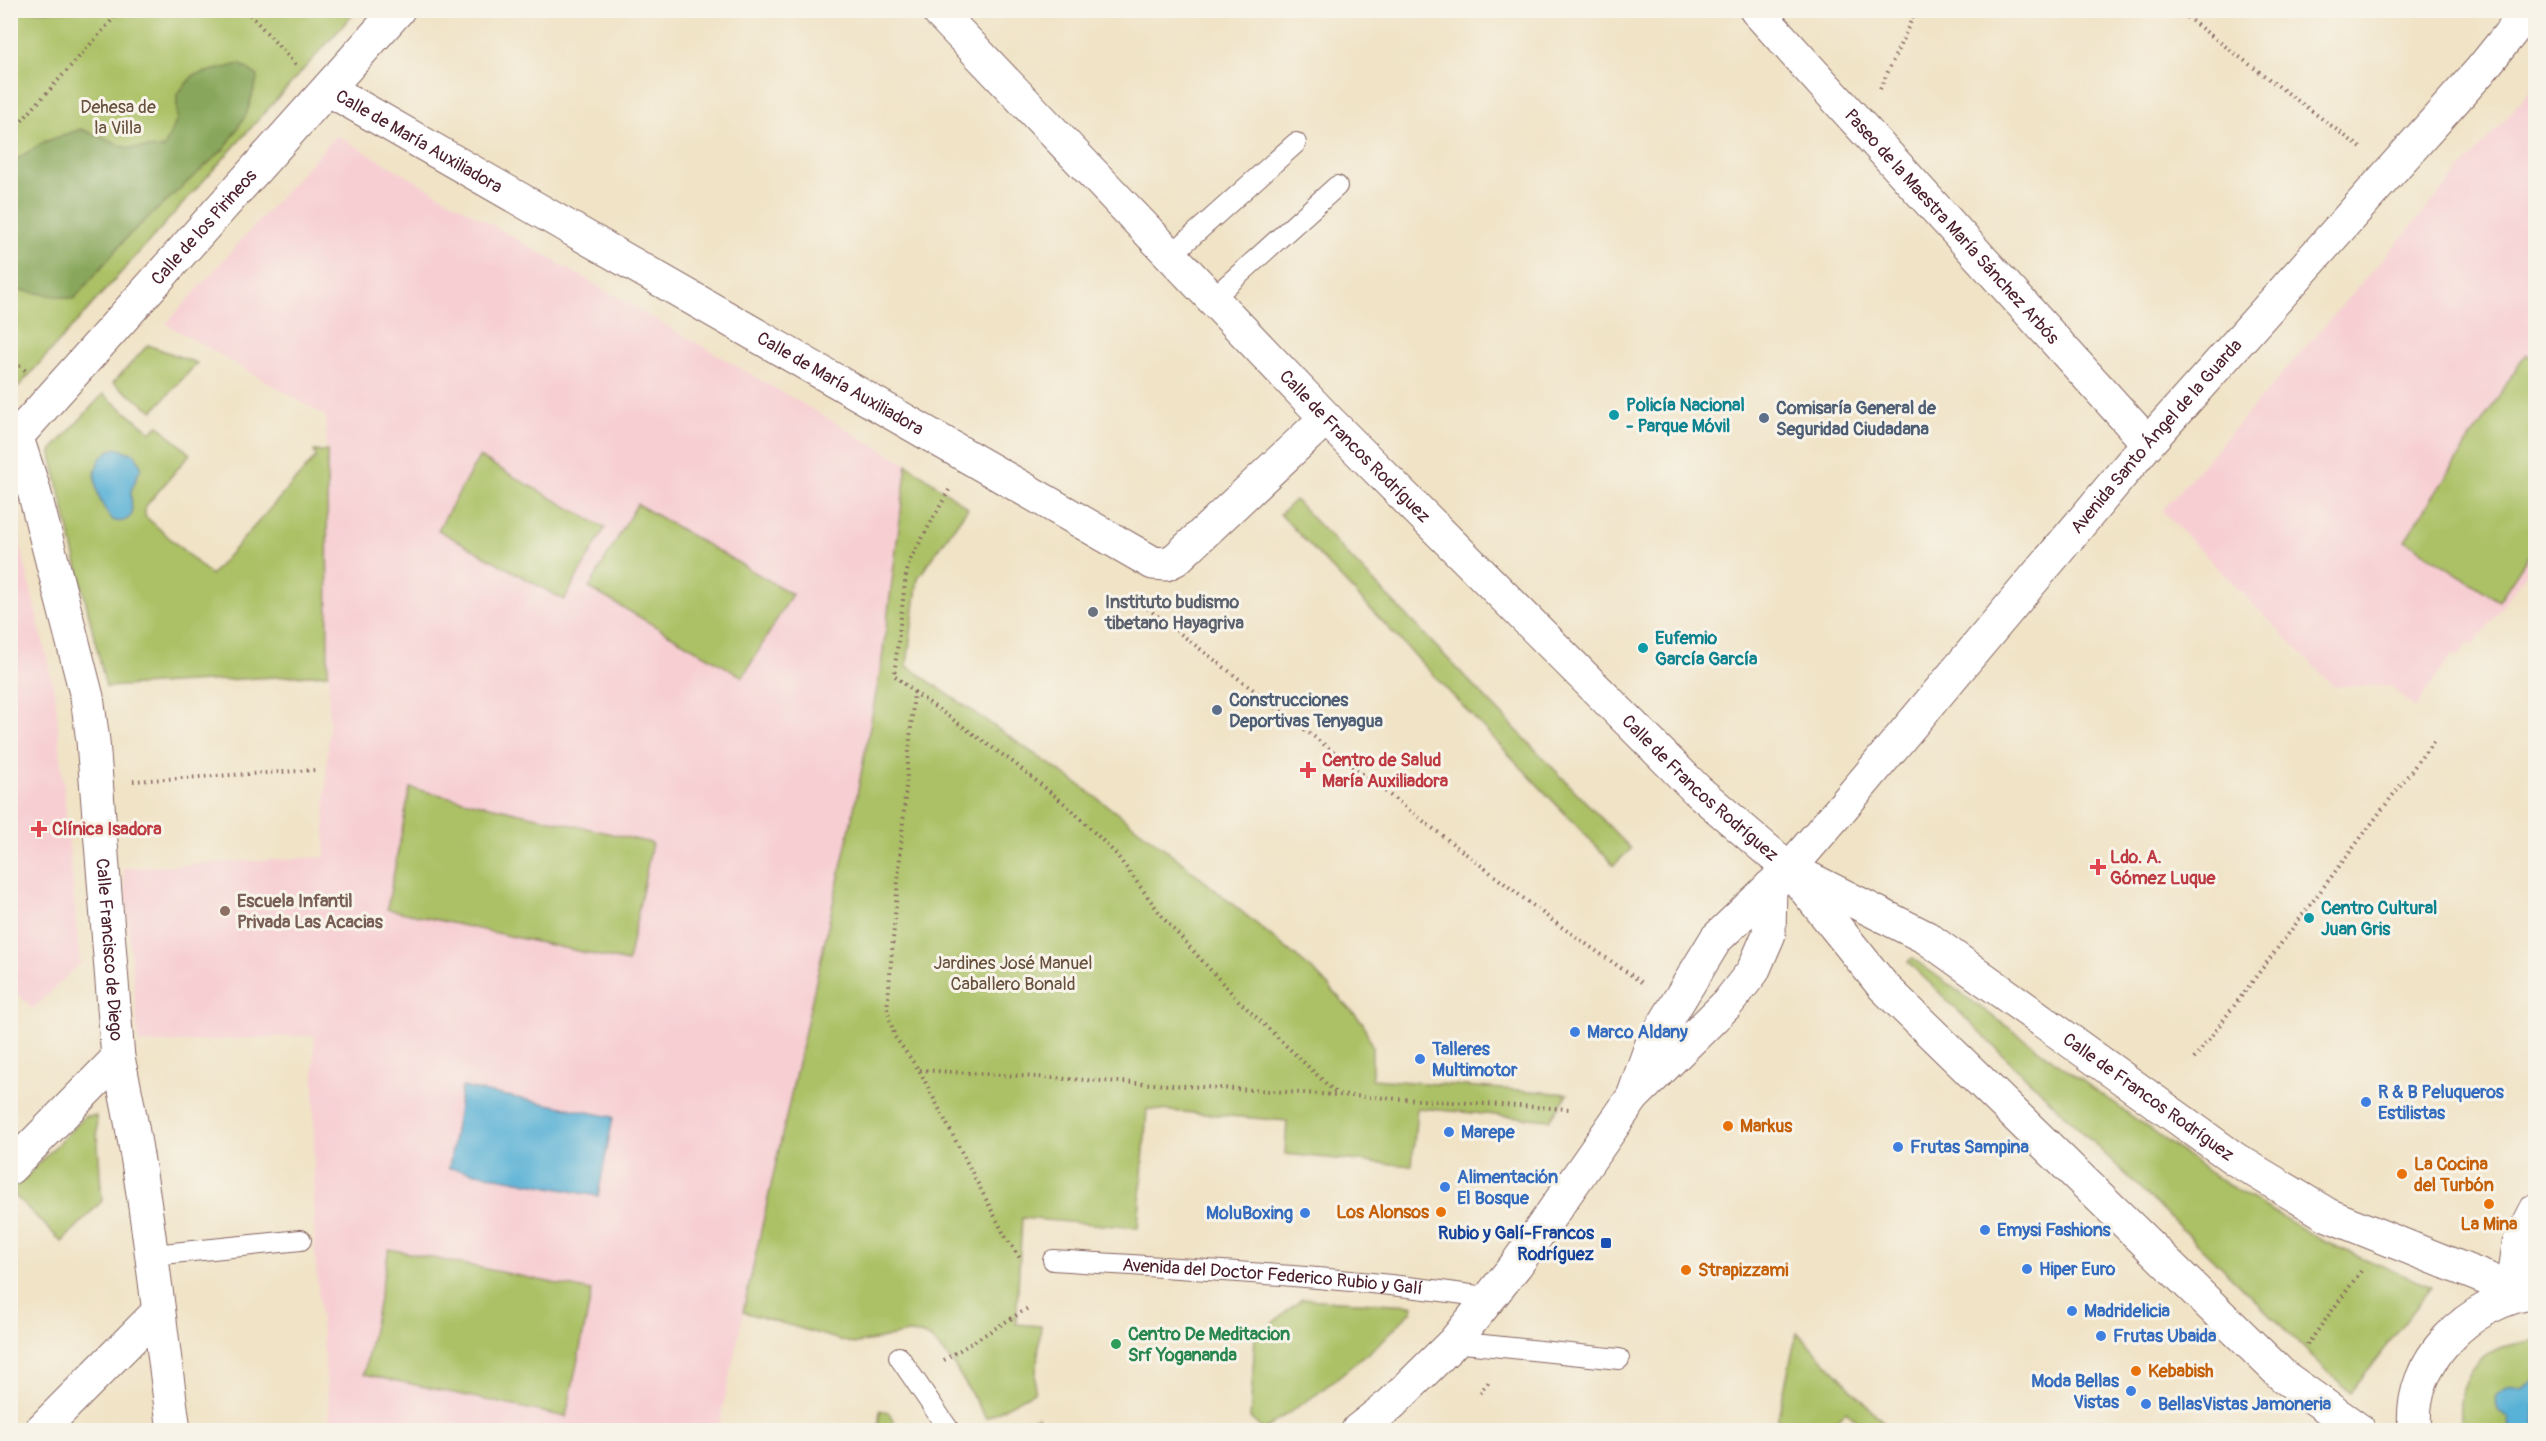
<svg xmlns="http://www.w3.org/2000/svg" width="2546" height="1441" viewBox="0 0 2546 1441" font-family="Pangolin,sans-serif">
	<rect width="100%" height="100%" fill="#f7f3e8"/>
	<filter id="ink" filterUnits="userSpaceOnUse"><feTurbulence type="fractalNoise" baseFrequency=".0167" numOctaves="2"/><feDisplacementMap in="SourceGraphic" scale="12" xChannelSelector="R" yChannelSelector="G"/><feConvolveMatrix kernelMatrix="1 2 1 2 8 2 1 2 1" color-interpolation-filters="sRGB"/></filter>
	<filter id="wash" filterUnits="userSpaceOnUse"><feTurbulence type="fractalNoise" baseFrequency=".008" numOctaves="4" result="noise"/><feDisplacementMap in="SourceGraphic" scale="24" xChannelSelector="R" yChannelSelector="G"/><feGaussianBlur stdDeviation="1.35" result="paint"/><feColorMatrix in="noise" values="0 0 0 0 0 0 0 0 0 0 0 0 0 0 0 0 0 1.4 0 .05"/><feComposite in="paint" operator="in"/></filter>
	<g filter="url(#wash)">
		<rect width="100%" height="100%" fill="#f0e3c6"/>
		<!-- built -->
		<g fill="#f7cfd3">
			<path d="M2535,85V562L2473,646L2468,643L2459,657L2453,654L2415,708L2390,686H2333L2162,511Z"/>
			<path d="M336,135L907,464L881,667L857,795L718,1430H331L314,1245V1035L139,1044L123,868L325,857V805L329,726L326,416L166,324Z"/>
			<path d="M11,504L55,694L80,963L33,1009L10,987Z"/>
		</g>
		<!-- green -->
		<g fill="#acc166" stroke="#7b7048" stroke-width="1.5">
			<path d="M11,11H356L11,395Z"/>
			<path d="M148,345L197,363L153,411L113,383Z"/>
			<path d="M2526,354L2535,360V546L2499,601L2405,540Z"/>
			<path d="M103,394L151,432L158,425L190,454L145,507V516L211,575L316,457L314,451H327L328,674L106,687L51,455V451Z"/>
			<path d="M479,457L605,528L564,600L438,530Z"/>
			<path d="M907,464L968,508L918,578L907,666L1081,786L1173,855L1316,973L1363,1023L1372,1046V1079L1568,1094L1550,1120L1417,1108L1412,1166L1285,1154L1287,1121L1147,1109L1138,1228L1022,1218L1016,1324L1041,1326L1034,1392L986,1418L952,1362L930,1338L920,1334L908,1333L854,1344L743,1312L857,795L881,667Z"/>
			<path d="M1295,500L1631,849L1614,865L1280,514Z"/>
			<path d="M637,504L792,594L743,677L589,588Z"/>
			<path d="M410,788L652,843L628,962L387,909Z"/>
			<path d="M1912,958L2223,1182L2323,1241L2432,1287L2350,1393L1908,962Z"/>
			<path d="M85,1116H96L102,1201L62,1242L11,1192Z"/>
			<path d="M389,1249L592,1291L566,1417L364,1374Z"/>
			<path d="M1302,1299L1413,1305L1412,1311L1378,1345L1317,1394L1263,1430L1250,1418L1255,1337Z"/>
			<path d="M1797,1332L1891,1430H1867L1846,1411L1826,1430H1775Z"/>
			<path d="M2535,1340V1430H2462C2454,1397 2468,1358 2503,1347C2514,1344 2525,1342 2535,1340Z"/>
			<path d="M880,1410L889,1413L899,1430H878Z"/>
			<path d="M1038,1417L1042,1430H1006Z"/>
		</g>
		<!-- forest -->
		<path fill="#89a75b" stroke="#6a6343" stroke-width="1.5" d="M240,64L258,76L247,113L226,147L129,235L74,299L18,290L11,285V163L44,142L81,129L127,148H164L177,119V94L194,75Z"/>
		<!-- water -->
		<g fill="#59b1d6" stroke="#526880" stroke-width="1.5">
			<path d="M116,448L135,454L141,467L131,491L132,514C128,521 120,523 113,520C94,500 84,458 116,448Z"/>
			<path d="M462,1087L613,1117L598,1196L449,1168Z"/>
			<path d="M2535,1380V1430H2509L2508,1418C2497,1413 2495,1406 2497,1395C2504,1387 2512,1384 2521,1389Z"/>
		</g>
	</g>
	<g filter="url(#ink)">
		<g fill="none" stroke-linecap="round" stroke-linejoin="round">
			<defs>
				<g id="lane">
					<path d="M1170,256L1296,143"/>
					<path d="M1212,299L1337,186"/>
					<path d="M153,1255L301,1240"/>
					<path id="s1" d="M1053,1260C1199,1270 1347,1276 1491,1298"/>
					<path d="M1454,1342L1619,1359"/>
					<path d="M899,1357L949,1430"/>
				</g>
				<g id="street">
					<path id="s2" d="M1756,10L2148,443"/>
					<path id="s3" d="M328,89L1153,563L1166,564L1176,559L1326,418"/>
					<path id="s4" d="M17,438L33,487L87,697L93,741L118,1058C146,1181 157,1306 174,1430"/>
					<path id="s5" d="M10,444L398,10"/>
					<path id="s6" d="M1633,1097L1651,1046L1716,939L1789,869L1840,810L2148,443L2480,71L2529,10"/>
					<path d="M10,1168L118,1058"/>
					<path d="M2536,1210L2519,1244L2516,1266L2536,1286"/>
					<path d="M41,1430L158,1312"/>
					<path d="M1358,1430L1391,1404L1454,1342L1516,1265L1633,1097L1727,1004L1753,971L1769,934L1770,887"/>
				</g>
				<g id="secondary">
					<path id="s7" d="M937,10L1326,418L1697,790L1789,869L1883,986L2283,1376L2359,1430"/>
					<path id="s8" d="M1798,873L1927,938L2235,1159L2328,1215L2525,1294"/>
					<path d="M2415,1430C2407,1361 2470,1301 2536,1292"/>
				</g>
			</defs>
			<!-- lane casing -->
			<use href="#lane" stroke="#846461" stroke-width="22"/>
			<!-- street casing -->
			<use href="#street" stroke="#846461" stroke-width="35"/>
			<!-- secondary casing -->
			<use href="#secondary" stroke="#846461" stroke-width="35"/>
			<!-- path -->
			<g stroke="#846461" stroke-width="4" stroke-dasharray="1.5 4.5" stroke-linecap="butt">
				<path d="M94,10L118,13"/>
				<path d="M246,10L296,65"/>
				<path d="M2177,10L2361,148"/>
				<path d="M1880,89L1916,10"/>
				<path d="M10,134L121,10"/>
				<path d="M10,358L26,371"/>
				<path d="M949,490L910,560L906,575L894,675L914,692L887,1010L895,1037L919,1070L1005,1236L1021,1260"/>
				<path d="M1138,601L1553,921L1644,984"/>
				<path d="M914,692L1014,763L1070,808L1116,854L1165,920L1237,999L1338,1095"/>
				<path d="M133,781L315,770"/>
				<path d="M2194,1059L2436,738"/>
				<path d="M920,1070L1569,1109"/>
				<path d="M2307,1345L2361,1271"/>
				<path d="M944,1360L1028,1308"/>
				<path d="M1480,1393L1491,1379"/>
			</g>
			<!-- lane -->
			<use href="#lane" stroke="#fff" stroke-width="20"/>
			<!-- street -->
			<use href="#street" stroke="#fff" stroke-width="33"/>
			<!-- secondary -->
			<use href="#secondary" stroke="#fff" stroke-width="33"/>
		</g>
	</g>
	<!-- markers -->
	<g fill="#0f9aa8" stroke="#f7f3e8" stroke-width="2">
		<circle cx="1614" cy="415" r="6"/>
		<circle cx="1643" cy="648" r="6"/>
		<circle cx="2309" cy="918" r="6"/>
	</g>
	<g fill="#5c6f8a" stroke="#f7f3e8" stroke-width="2">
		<circle cx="1764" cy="418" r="6"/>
		<circle cx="1217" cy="710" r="6"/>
	</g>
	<circle fill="#6b7280" stroke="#f7f3e8" stroke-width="2" cx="1093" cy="612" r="6"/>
	<g fill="#e0444e" stroke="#f7f3e8" stroke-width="2">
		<path d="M1305 761h6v6h6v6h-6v6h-6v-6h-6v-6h6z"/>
		<path d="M36 820h6v6h6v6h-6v6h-6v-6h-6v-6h6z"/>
		<path d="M2095 858h6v6h6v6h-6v6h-6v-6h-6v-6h6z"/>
	</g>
	<circle fill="#8d6e63" stroke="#f7f3e8" stroke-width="2" cx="225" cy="911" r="6"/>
	<g fill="#3f7fe0" stroke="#f7f3e8" stroke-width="2">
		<circle cx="1575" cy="1032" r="6"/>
		<circle cx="1420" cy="1059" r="6"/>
		<circle cx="2366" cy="1102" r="6"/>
		<circle cx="1449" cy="1132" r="6"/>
		<circle cx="1898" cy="1147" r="6"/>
		<circle cx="1445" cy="1187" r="6"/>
		<circle cx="1305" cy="1213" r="6"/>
		<circle cx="1985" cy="1230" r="6"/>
		<circle cx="2027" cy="1269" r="6"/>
		<circle cx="2072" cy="1311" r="6"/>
		<circle cx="2101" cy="1336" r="6"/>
		<circle cx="2131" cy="1391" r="6"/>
		<circle cx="2146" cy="1404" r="6"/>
	</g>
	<g fill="#e8710a" stroke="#f7f3e8" stroke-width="2">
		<circle cx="1728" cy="1126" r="6"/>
		<circle cx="2402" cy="1174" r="6"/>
		<circle cx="2489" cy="1204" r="6"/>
		<circle cx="1441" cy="1212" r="6"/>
		<circle cx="1686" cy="1270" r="6"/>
		<circle cx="2136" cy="1371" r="6"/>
	</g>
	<rect fill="#1a4fb4" stroke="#f7f3e8" stroke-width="2" x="1600" y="1237" width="12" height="12" rx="3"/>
	<circle fill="#2e9e5b" stroke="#f7f3e8" stroke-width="2" cx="1116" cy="1344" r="6"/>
	<g text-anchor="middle" stroke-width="6" stroke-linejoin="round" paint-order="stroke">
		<!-- park labels -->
		<g font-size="18" fill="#67503d" stroke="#f7f3e8">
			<text x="118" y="113">Dehesa de<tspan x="118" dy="21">la Villa</tspan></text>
			<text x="1013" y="969">Jardines José Manuel<tspan x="1013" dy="21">Caballero Bonald</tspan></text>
		</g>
		<!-- street labels -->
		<g font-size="18" fill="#4a1f2b" stroke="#f7f3e8">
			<text dy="6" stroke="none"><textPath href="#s3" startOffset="105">Calle de María Auxiliadora</textPath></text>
			<text dy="6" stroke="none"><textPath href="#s5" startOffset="291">Calle de los Pirineos</textPath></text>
			<text dy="6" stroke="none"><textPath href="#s2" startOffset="292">Paseo de la Maestra María Sánchez Arbós</textPath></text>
			<text dy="6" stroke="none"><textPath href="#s3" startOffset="591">Calle de María Auxiliadora</textPath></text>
			<text dy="6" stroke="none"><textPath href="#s6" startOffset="848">Avenida Santo Ángel de la Guarda</textPath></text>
			<text dy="6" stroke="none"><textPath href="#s7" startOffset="604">Calle de Francos Rodríguez</textPath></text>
			<text dy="6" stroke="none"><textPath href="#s7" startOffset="1090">Calle de Francos Rodríguez</textPath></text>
			<text dy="6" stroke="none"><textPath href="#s4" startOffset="522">Calle Francisco de Diego</textPath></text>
			<text dy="6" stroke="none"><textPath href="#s8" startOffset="417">Calle de Francos Rodríguez</textPath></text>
			<text dy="6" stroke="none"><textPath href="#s1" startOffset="220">Avenida del Doctor Federico Rubio y Galí</textPath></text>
		</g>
		<!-- culture labels -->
		<g font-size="18" font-weight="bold" fill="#0d838f" stroke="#f7f3e8" text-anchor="start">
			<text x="1626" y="411">Policía Nacional<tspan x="1626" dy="21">- Parque Móvil</tspan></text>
			<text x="1655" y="644">Eufemio<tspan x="1655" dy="21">García García</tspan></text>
			<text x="2321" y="914">Centro Cultural<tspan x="2321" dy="21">Juan Gris</tspan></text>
		</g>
		<!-- service labels -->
		<g font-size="18" font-weight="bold" fill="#4e5e75" stroke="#f7f3e8" text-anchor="start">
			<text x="1776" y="414">Comisaría General de<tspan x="1776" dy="21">Seguridad Ciudadana</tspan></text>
			<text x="1229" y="706">Construcciones<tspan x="1229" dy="21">Deportivas Tenyagua</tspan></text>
		</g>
		<!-- worship labels -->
		<g font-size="18" font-weight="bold" fill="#5b616d" stroke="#f7f3e8" text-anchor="start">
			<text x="1105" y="608">Instituto budismo<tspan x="1105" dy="21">tibetano Hayagriva</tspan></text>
		</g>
		<!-- health labels -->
		<g font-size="18" font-weight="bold" fill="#be3a42" stroke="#f7f3e8" text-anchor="start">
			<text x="1322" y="766">Centro de Salud<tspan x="1322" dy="21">María Auxiliadora</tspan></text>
			<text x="52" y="835">Clínica Isadora</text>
			<text x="2110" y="863">Ldo. A.<tspan x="2110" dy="21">Gómez Luque</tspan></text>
		</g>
		<!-- education labels -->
		<g font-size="18" font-weight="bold" fill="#785e54" stroke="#f7f3e8" text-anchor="start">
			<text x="237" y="907">Escuela Infantil<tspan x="237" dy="21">Privada Las Acacias</tspan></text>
		</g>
		<!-- shop labels -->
		<g font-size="18" font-weight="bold" fill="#366cbe" stroke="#f7f3e8" text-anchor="start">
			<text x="1587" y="1038">Marco Aldany</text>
			<text x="1432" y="1055">Talleres<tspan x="1432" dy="21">Multimotor</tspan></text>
			<text x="2378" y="1098">R &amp; B Peluqueros<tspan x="2378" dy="21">Estilistas</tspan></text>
			<text x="1461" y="1138">Marepe</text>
			<text x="1910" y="1153">Frutas Sampina</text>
			<text x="1457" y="1183">Alimentación<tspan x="1457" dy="21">El Bosque</tspan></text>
			<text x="1293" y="1219" text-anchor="end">MoluBoxing</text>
			<text x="1997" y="1236">Emysi Fashions</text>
			<text x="2039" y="1275">Hiper Euro</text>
			<text x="2084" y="1317">Madridelicia</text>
			<text x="2113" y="1342">Frutas Ubaida</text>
			<text x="2119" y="1387" text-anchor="end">Moda Bellas<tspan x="2119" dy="21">Vistas</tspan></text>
			<text x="2158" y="1410">BellasVistas Jamoneria</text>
		</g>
		<!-- food labels -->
		<g font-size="18" font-weight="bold" fill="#c56008" stroke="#f7f3e8" text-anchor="start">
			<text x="1740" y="1132">Markus</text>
			<text x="2414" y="1170">La Cocina<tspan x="2414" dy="21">del Turbón</tspan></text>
			<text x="1429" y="1218" text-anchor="end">Los Alonsos</text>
			<text x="2489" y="1230" text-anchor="middle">La Mina</text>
			<text x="1698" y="1276">Strapizzami</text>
			<text x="2148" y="1377">Kebabish</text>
		</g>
		<!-- transit labels -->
		<g font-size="18" font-weight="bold" fill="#164399" stroke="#f7f3e8" text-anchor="end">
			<text x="1594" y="1239">Rubio y Galí-Francos<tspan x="1594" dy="21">Rodríguez</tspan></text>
		</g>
		<!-- leisure labels -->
		<g font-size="18" font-weight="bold" fill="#27864d" stroke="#f7f3e8" text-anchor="start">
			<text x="1128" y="1340">Centro De Meditacion<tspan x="1128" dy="21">Srf Yogananda</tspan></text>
		</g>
	</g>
	<!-- margin -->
	<rect width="2546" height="1441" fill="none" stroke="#f7f3e8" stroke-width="36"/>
</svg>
